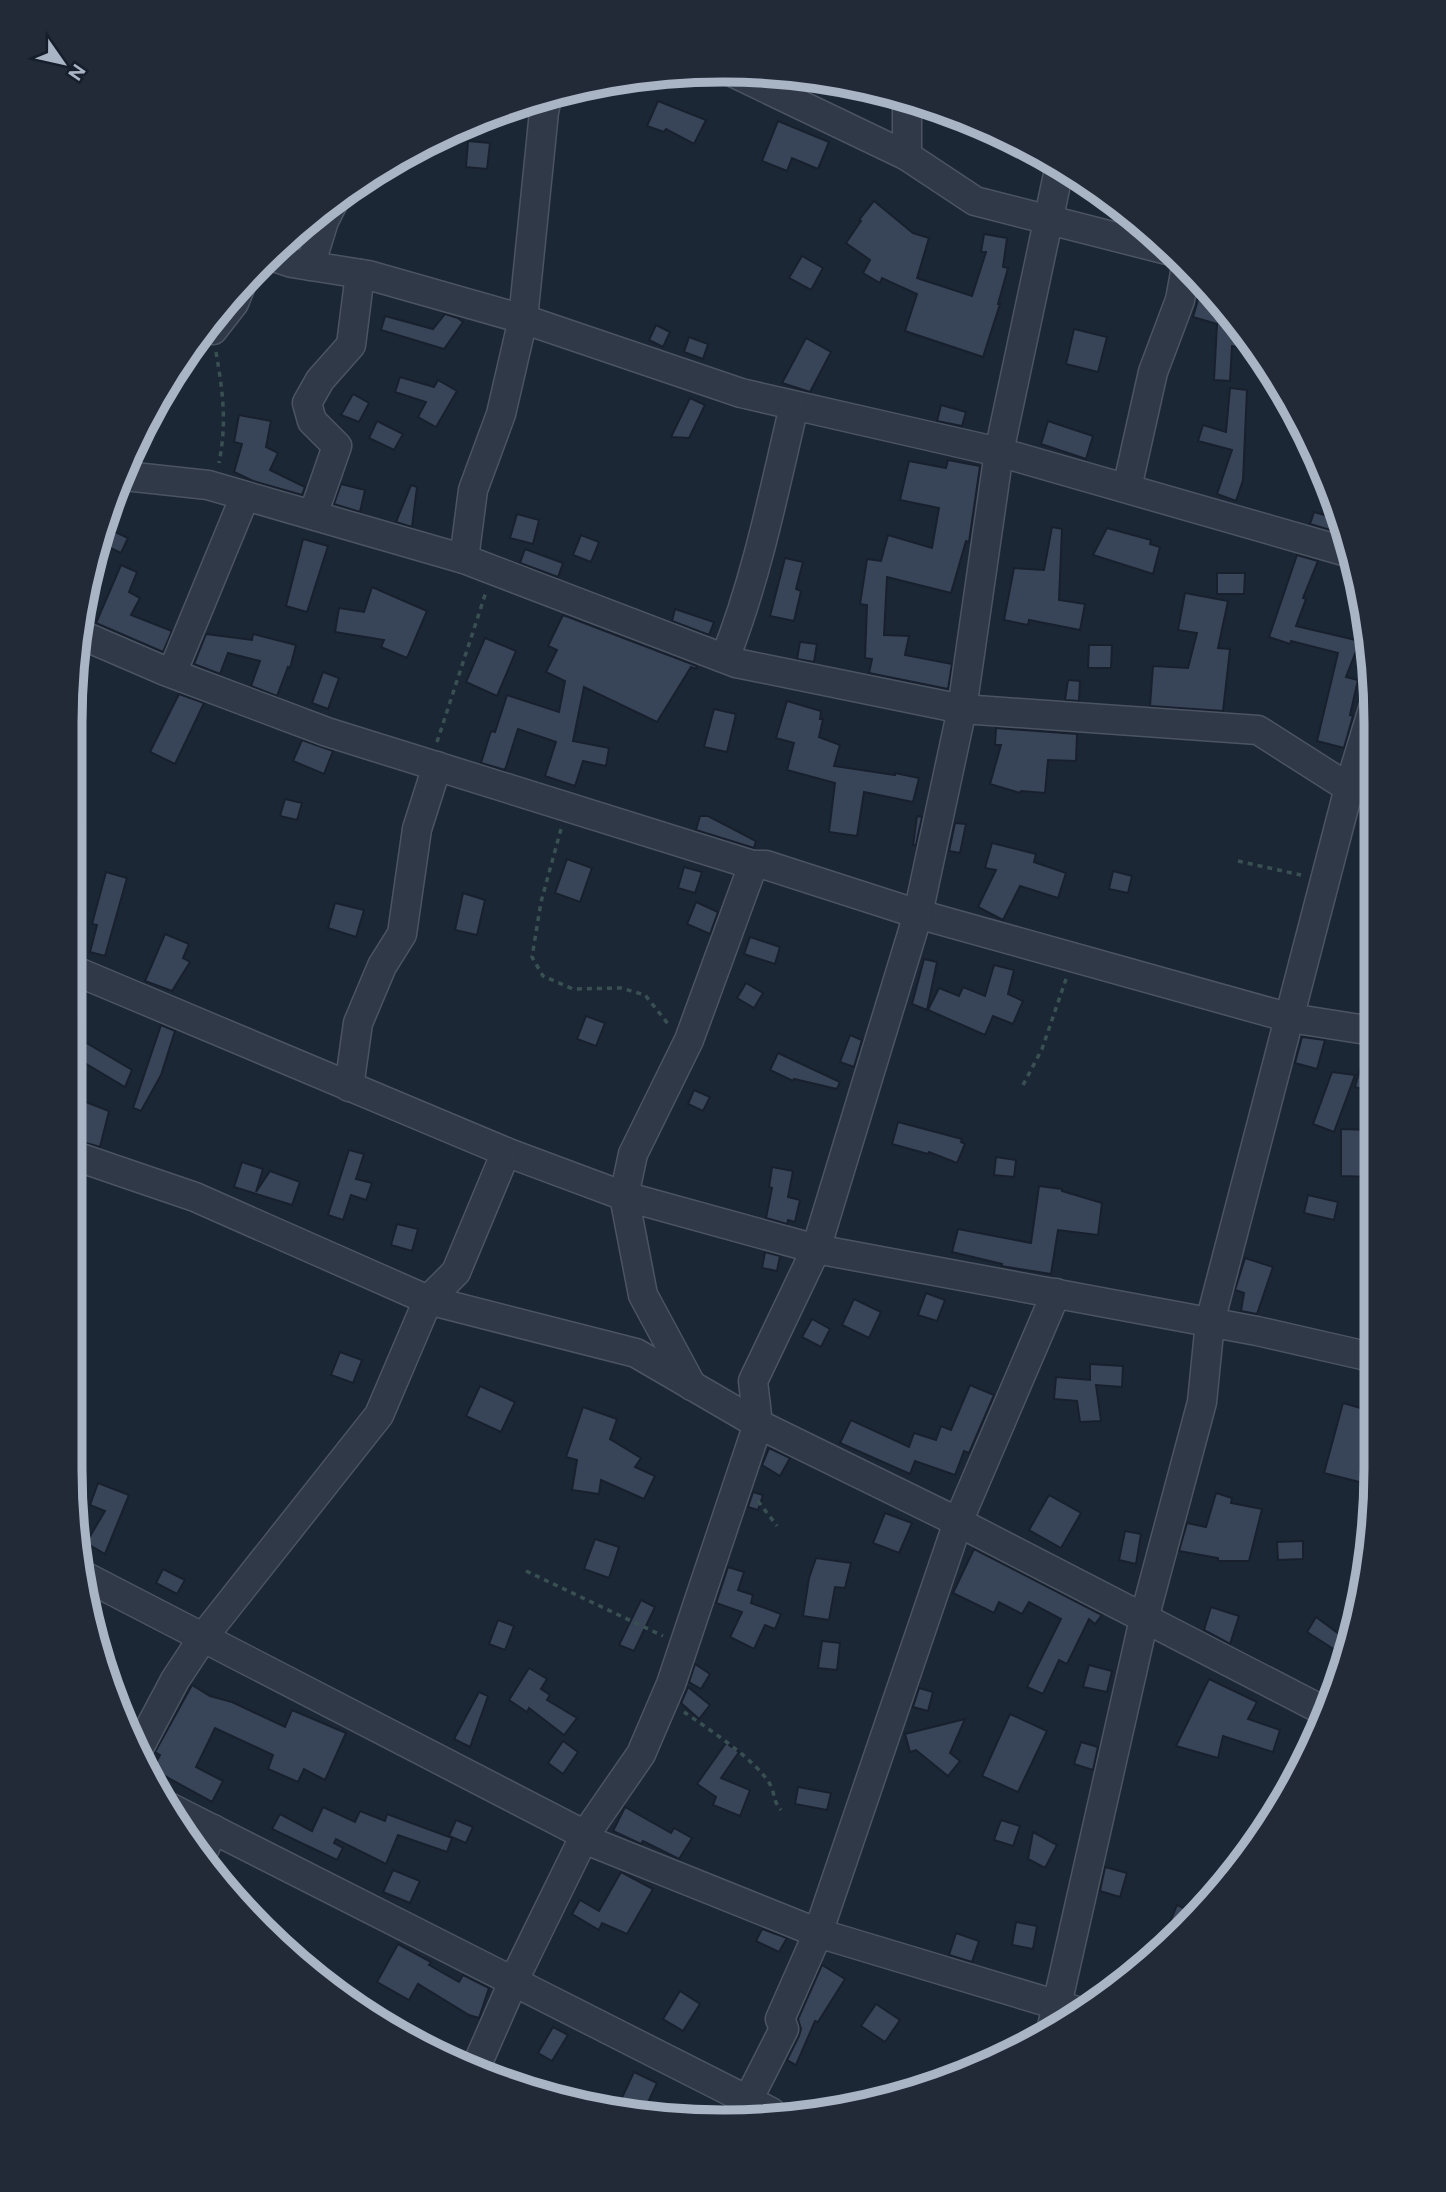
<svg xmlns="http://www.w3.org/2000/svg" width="1446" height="2192" viewBox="0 0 1446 2192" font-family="Figtree,sans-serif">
	<rect width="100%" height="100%" fill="#1c2736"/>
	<!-- building -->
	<g fill="#384558" stroke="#18202d" stroke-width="2">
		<path d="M658,101L706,120L694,144L666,129L664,132L647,126Z"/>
		<path d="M778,121L829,142L818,169L792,158L787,171L762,161Z"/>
		<path d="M468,141L490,143L487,169L466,167Z"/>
		<path d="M874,201L913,233L929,238L917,278L972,296L986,252H981L984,234L1007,238L1003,267L1008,268L998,304H1000L983,357L905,331L917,294L882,278L880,283L863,273L870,260L846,243L861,221L859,220Z"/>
		<path d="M802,256L823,268L811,290L789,278Z"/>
		<path d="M1199,296L1218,301L1241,326L1256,349L1232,346L1230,381L1214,380L1217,324L1193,317Z"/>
		<path d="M445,314L458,318L463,322L444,349L381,330L385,316L433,329Z"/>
		<path d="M656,325L670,332L663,347L649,340Z"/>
		<path d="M1074,329L1107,337L1098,372L1066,364Z"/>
		<path d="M689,337L708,344L703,359L684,352Z"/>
		<path d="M806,338L831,352L810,392L782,383Z"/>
		<path d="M400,377L434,387L438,380L457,391L436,427L418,417L426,402L395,392Z"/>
		<path d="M1230,388L1247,390L1243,480L1236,501L1217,494L1232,450L1198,441L1203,425L1226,432Z"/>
		<path d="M353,394L369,403L359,422L341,415Z"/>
		<path d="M690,398L705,405L689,438L671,437Z"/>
		<path d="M941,405L966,412L962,426L937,421Z"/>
		<path d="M239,415L271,421L266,447L278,453L270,470L305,487L302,495L253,481L234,472L242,444L234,442Z"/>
		<path d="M377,421L403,434L394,450L369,438Z"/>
		<path d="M1048,421L1093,436L1086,459L1041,444Z"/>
		<path d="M948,460L980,466L969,542L966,541L951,593L887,577L884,635L909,636L905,655L952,664L948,689L869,673L872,659L865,658L867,605L860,604L867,559L881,561L888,535L932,548L939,508L900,500L909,461L946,468Z"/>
		<path d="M341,484L365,490L360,512L334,504Z"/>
		<path d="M411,485L417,487L412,527L396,522Z"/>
		<path d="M1314,512L1335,518L1330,530L1310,524Z"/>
		<path d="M517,514L539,520L533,544L510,538Z"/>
		<path d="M1052,527L1062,529L1059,600L1085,604L1080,630L1029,620L1028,625L1004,620L1014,568L1044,570Z"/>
		<path d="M1107,528L1151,540L1150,544L1160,547L1153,574L1093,555Z"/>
		<path d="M109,529L128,538L121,553L104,545Z"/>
		<path d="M581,535L599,542L591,562L573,555Z"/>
		<path d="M303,539L328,546L307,612L286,606Z"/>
		<path d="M525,549L563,563L558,577L520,563Z"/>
		<path d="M1297,555L1318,561L1303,598L1306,599L1296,626L1360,641L1346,677L1358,680L1350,715L1353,716L1344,748L1317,741L1338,653L1291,641L1290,644L1269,637Z"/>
		<path d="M785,558L803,562L796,589L801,591L794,621L770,616Z"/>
		<path d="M121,565L137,572L129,592L140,598L131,615L172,631L163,652L96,623Z"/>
		<path d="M1217,573H1245L1244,594H1217Z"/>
		<path d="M372,587L427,611L407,658L381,647L384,640L335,632L339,608L364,612Z"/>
		<path d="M1185,593L1228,601L1218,648L1230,649L1223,711L1150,706L1153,666L1188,668L1197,633L1178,630Z"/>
		<path d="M675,609L714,622L709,635L672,621Z"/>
		<path d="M563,615L697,666L696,669L691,667L657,722L584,687L573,741L609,748L606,766L583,761L575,786L545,776L556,742L518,729L505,770L481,763L491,731L495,732L507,695L559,712L565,681L546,672L557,650L548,646Z"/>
		<path d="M206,634L252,640L253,634L296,645L290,668L288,667L277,696L251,686L260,661L228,653L220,674L194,664Z"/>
		<path d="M485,638L516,651L497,696L466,682Z"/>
		<path d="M800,642L817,644L814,662L797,659Z"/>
		<path d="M1089,645H1112L1111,668H1088Z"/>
		<path d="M323,672L339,678L328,709L312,703Z"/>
		<path d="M1068,680L1080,681L1079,701L1065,700Z"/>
		<path d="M179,694L204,703L175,764L150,752Z"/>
		<path d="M787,701L821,711L820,719H823L819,737L840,745L834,766L895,775V773L919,778L913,802L864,792L857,836L829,832L835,783L787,770L794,743L776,738Z"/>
		<path d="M714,709L736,714L727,752L704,747Z"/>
		<path d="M996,728L1077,734L1076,761L1048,760L1045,793L1021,791L1020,793L990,784L1001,745H995Z"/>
		<path d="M302,740L333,751L324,774L293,761Z"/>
		<path d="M285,799L302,803L297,820L280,816Z"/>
		<path d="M700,816H708L756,841L754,848L696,830Z"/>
		<path d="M917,816L922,817L916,845H913Z"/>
		<path d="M955,823L966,824L960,853L949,851Z"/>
		<path d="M992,843L1036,854L1034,862L1066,873L1058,898L1020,886L1003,920L978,907L996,870L985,868Z"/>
		<path d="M567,859L592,868L580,902L555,893Z"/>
		<path d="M684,867L702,872L695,893L678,888Z"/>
		<path d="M1113,871L1132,876L1128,893L1109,889Z"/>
		<path d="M106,872L127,878L105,956L90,952L97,925L92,924Z"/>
		<path d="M463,893L485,900L477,935L455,930Z"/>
		<path d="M696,902L718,912L710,934L687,924Z"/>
		<path d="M335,903L364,910L356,937L328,928Z"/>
		<path d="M165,934L189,944L183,958L190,962L172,991L145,981Z"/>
		<path d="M750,937L780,947L775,964L744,954Z"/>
		<path d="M924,959L937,962L927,1010L912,1004Z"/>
		<path d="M994,965L1014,970L1008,994L1023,1001L1013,1024L993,1016L985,1035L928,1010L939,988L959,996L963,987L985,996Z"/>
		<path d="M746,983L763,993L754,1008L737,998Z"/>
		<path d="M586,1016L605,1023L596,1046L577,1039Z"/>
		<path d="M161,1025L175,1031L161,1075L141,1111L133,1108Z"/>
		<path d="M73,1035L132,1070L125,1087L73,1056Z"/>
		<path d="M850,1035L862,1040L854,1067L840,1062Z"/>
		<path d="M1302,1037L1325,1040L1317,1069L1295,1063Z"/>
		<path d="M1366,1047H1373V1092L1355,1087Z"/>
		<path d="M778,1053L840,1082L837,1089L794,1079L793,1081L770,1070Z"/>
		<path d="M1332,1072L1355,1075L1334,1132L1313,1124Z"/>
		<path d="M694,1090L710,1097L703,1111L688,1104Z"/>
		<path d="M73,1097L109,1111L100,1147L72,1139Z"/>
		<path d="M898,1122L962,1139L961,1142L965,1144L957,1163L929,1152L928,1154L892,1144Z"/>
		<path d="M1341,1129L1372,1130V1177L1341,1176Z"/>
		<path d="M349,1150L364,1154L356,1179L372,1183L366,1200L351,1195L343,1220L328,1215Z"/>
		<path d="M996,1157L1016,1160L1014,1177L994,1175Z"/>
		<path d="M242,1162L263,1169L256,1192L270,1171L300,1182L292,1205L234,1187Z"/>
		<path d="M772,1167L793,1171L788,1197L800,1200L795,1222L788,1220L787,1224L766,1218L772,1188L769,1187Z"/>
		<path d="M1039,1186L1062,1189V1191L1102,1203L1098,1235L1058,1230L1051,1274L1001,1266L1002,1264L952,1252L958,1229L1031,1243Z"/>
		<path d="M1308,1195L1338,1202L1334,1220L1304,1213Z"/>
		<path d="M397,1224L418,1229L412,1251L391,1245Z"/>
		<path d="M765,1252L780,1256L777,1271L762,1268Z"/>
		<path d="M1245,1258L1273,1267L1257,1314L1241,1311L1244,1293L1235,1290Z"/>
		<path d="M926,1293L945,1300L937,1321L918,1315Z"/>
		<path d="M854,1299L881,1312L869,1338L842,1325Z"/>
		<path d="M812,1319L830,1329L821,1347L802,1337Z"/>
		<path d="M340,1352L362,1360L353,1383L331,1375Z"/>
		<path d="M1090,1364L1123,1366L1122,1387L1096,1385L1101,1421L1080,1422L1077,1401L1054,1399L1056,1377L1090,1380Z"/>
		<path d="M970,1385L994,1395L969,1453L964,1451L955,1475L915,1461L910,1474L840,1443L851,1420L909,1447L914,1433L936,1440L941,1426L951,1430Z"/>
		<path d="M480,1386L515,1402L501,1432L466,1416Z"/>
		<path d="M1343,1403L1371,1411V1485L1324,1473Z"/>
		<path d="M583,1407L617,1419L610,1439L641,1458L635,1467L655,1476L644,1499L601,1480L599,1494L572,1490L577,1460L566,1457Z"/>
		<path d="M769,1448L790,1458L780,1476L762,1465Z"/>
		<path d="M98,1483L129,1495L105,1554L86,1543L105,1511L90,1505Z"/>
		<path d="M753,1492L763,1495L758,1510L748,1507Z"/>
		<path d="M1216,1493L1232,1498L1231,1503L1262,1509L1249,1561H1218V1558L1179,1551L1187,1523L1206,1527Z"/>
		<path d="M1049,1495L1081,1513L1061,1548L1029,1530Z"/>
		<path d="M885,1513L912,1523L899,1553L873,1543Z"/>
		<path d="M1125,1531L1141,1534L1136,1564L1119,1560Z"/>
		<path d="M595,1539L619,1547L609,1578L584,1569Z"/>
		<path d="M1303,1541V1559L1278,1560L1277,1542Z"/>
		<path d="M974,1549L1102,1615L1095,1624L1089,1619L1067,1664L1059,1660L1043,1694L1027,1687L1061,1619L1029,1602L1022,1614L999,1602L994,1613L953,1593Z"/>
		<path d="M816,1558L851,1563L845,1588L835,1587L829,1620L803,1616L809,1578Z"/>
		<path d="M728,1567L744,1572L738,1590L753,1595L751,1603L781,1614L775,1629L765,1625L754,1649L730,1637L742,1612L716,1603Z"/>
		<path d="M163,1569L185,1580L177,1594L156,1583Z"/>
		<path d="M641,1600L655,1607L634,1651L619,1645Z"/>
		<path d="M1211,1607L1239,1616L1230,1644L1204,1630Z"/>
		<path d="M1316,1617L1347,1640L1343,1655L1307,1632Z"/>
		<path d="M498,1620L514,1626L505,1650L489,1644Z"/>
		<path d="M822,1641L840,1643L837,1670L818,1668Z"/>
		<path d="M695,1664L710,1674L701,1689L689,1682Z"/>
		<path d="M1089,1665L1112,1671L1107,1692L1083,1687Z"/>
		<path d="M529,1668L547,1679L541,1689L550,1695L547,1700L577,1718L564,1735L529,1708L527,1712L509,1700Z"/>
		<path d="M1209,1679L1257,1702L1248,1719L1280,1730L1273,1752L1223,1736L1218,1758L1176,1746Z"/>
		<path d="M192,1685L210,1696L232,1702L285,1727L292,1710L346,1733L325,1780L304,1769L298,1782L268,1769L273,1755L215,1728L196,1767L223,1781L212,1802L152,1769L160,1755L155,1752Z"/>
		<path d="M688,1687L710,1705L699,1719L681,1703Z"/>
		<path d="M919,1688L933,1692L928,1711L913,1707Z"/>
		<path d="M479,1692L488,1696L470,1747L454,1739Z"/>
		<path d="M1010,1714L1047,1731L1018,1792L982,1776Z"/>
		<path d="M965,1719L950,1753L960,1761L948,1776L916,1750L910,1752L905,1734Z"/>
		<path d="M563,1741L578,1752L563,1774L548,1763Z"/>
		<path d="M1081,1742L1098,1747L1093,1770L1074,1764Z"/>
		<path d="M726,1743L739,1752L721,1778L750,1790L740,1816L713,1805L716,1797L697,1784Z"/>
		<path d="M798,1787L831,1793L827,1810L795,1804Z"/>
		<path d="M323,1807L355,1822L360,1811L385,1821L387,1814L452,1838L447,1852L398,1835L386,1864L336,1839L334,1843L343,1848L337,1860L272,1829L280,1814L312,1831Z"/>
		<path d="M625,1807L671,1833L674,1828L692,1838L679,1859L643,1841L641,1844L613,1831Z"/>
		<path d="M456,1820L473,1827L466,1843L449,1836Z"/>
		<path d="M1001,1820L1020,1826L1013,1846L994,1840Z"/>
		<path d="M1033,1832L1057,1845L1045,1868L1028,1859Z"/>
		<path d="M1105,1867L1127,1873L1120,1897L1100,1891Z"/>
		<path d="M393,1870L420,1881L410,1903L383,1892Z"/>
		<path d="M621,1872L653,1889L627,1934L602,1923L599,1930L572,1914L580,1900L599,1911Z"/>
		<path d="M1177,1905L1198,1914L1159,1948Z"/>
		<path d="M1016,1922L1037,1926L1033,1949L1012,1945Z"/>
		<path d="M762,1929L787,1938L779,1952L756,1941Z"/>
		<path d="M956,1933L979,1941L972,1962L949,1955Z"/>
		<path d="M398,1944L431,1962L429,1965L459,1982L463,1975L489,1988L479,2018L469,2015L418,1984L409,2000L377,1982Z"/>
		<path d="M822,1965L845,1979L818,2022L815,2021L796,2065L787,2060L799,2036L801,2029L798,2019Z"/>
		<path d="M680,1991L700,2004L683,2031L663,2019Z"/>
		<path d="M876,2004L900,2020L885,2042L861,2026Z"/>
		<path d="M553,2027L568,2035L552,2061L538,2053Z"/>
		<path d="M634,2072L657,2083L643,2113L620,2102Z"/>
	</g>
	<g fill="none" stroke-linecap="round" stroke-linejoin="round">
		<defs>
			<g id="minor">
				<path d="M734,73L907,156"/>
				<path d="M907,99V156L975,201L1171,251"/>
				<path d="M271,256L292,263L368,275L523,319L741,393L999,452L1354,554"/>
				<path d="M310,266L324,221L335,199"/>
				<path d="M209,327L213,330L234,303L242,283"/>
				<path d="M125,476L208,485L464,559L736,663L962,709L1258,730L1349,788L1374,792"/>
				<path d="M1127,488L1153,372L1180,300L1186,267"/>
				<path d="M313,515L337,446L312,421L307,403L320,380L351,345L360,274"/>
				<path d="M464,559L473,490L501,414L523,319L544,112L548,94"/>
				<path d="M77,633L165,671L327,732L753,865H766L918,914L1290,1018L1373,1031"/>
				<path d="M725,658C757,577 774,491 794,406"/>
				<path d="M172,673L245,496"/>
				<path d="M73,970L506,1152L624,1196L816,1249L1257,1331L1371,1357"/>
				<path d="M349,1087L358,1023L382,966L402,934L417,829L437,766"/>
				<path d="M72,1155L195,1197L428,1300L636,1353L758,1424L958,1522L1328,1713"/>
				<path d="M692,1386L643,1295L624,1196L633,1154L689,1040L753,865"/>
				<path d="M88,1578L585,1835L584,1839L818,1933L1084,2013"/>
				<path d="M139,1748L175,1680L204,1636L379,1415L428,1300L456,1272L506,1152"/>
				<path d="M167,1806L771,2112"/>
				<path d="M202,1855L213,1829"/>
				<path d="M1052,2027L1144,1619L1202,1402L1210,1322L1349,788L1375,702"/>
				<path d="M476,2067L514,1980L585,1835L641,1754L671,1684L758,1424L753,1381L816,1249L918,914L962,709L999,452L1060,165"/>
				<path d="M744,2114L748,2100L784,2029L780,2019L818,1933L958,1522L1056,1293"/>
			</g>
		</defs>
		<!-- minor casing -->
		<use href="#minor" stroke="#4b5462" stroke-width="31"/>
		<!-- path -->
		<g stroke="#395052" stroke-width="3.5" stroke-dasharray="5 5" stroke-linecap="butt">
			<path d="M216,352C223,393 227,422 219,463"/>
			<path d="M437,742L486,592"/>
			<path d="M561,829L541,902L532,957L543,976L573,989L621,988L645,995L669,1025"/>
			<path d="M1238,861L1301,875"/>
			<path d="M1023,1085L1042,1049L1066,979"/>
			<path d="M758,1501L777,1526"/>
			<path d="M526,1571L663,1636"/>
			<path d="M684,1712C707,1728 758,1761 771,1786C775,1795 773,1801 781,1810"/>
		</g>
		<!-- minor -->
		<use href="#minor" stroke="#303947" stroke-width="28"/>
	</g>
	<!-- crop -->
	<path d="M0 0H1446V2192H0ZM723 82H723A641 641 0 0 1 1364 723V1469A641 641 0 0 1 723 2110H723A641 641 0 0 1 82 1469V723A641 641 0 0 1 723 82Z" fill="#222a37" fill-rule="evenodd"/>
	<path fill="none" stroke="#a9b4c5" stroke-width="9" d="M723 82H723A641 641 0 0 1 1364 723V1469A641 641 0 0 1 723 2110H723A641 641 0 0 1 82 1469V723A641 641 0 0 1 723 82Z"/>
	<!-- north arrow -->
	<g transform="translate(63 63) rotate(124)" stroke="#161e2b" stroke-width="5" paint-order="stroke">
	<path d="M0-5L12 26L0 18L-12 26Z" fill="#a9b4c5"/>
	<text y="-10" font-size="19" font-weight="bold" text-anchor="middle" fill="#a9b4c5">N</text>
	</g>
</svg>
